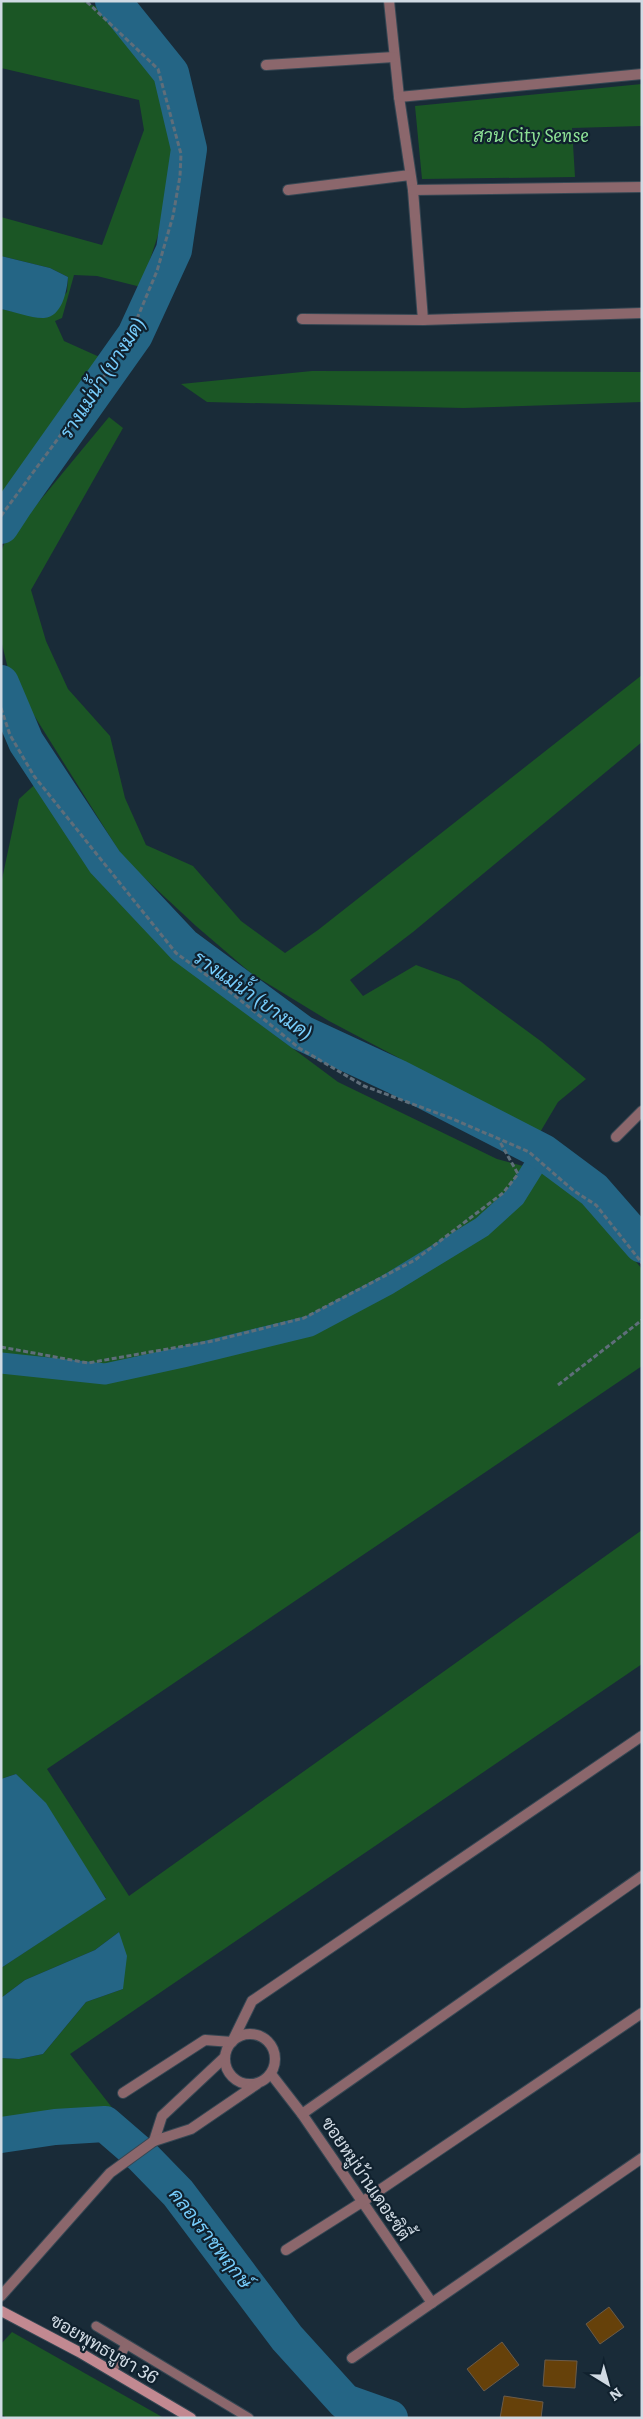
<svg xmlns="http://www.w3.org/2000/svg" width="643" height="2419" viewBox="0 0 643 2419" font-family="Literata,Sarabun,serif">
	<rect width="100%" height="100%" fill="#192b38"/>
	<!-- green -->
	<g fill="#1b5625">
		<path d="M1,1H81L114,13L149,53L173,140L163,220L141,287L97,276L74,275L62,318L55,321L64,341L104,359L35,457L1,499V309L44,318L67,292L68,277L50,268L1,256V217L102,245L144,130L139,100L1,68Z"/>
		<path d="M642,84V126L572,128L575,177L422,179L415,106Z"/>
		<path d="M312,371L642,372V402L463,408L207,402L181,384Z"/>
		<path d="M109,417L123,428L31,590L46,641L68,689L110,736L125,798L146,845L193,866L241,921L285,953L318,930L642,675V742L413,932L350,980L363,996L416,965L459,981L542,1042L586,1079L558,1102L539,1134L475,1106L416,1076L399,1058L329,1021L252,974L196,926L124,859L10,677L1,640V552L4,544Z"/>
		<path d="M42,778L55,811L173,959L338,1082L497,1159L542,1171L597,1214L642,1269V1366L47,1769L129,1896L642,1530V1664L70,2054L132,2133L101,2139L1,2129V2058L19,2059L43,2054L86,2002L123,1989L119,1932L95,1950L25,1980L1,1998V1968L106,1898L16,1774L1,1779V884L19,799Z"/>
		<path d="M12,2332L164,2418H7L1,2414V2344Z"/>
	</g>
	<!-- water -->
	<g fill="#246585">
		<path d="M1,256L50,268L68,277C67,291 62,317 44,318C34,319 12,311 1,309Z"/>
		<path d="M16,1774L46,1803L106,1899L1,1968V1779Z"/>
		<path d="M119,1932L127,1956L123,1989L86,2002L43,2054L19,2059L1,2058V1998L25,1980L95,1950Z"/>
	</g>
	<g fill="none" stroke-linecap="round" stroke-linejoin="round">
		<!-- canal -->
		<path stroke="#246585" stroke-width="21" d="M1,1363L105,1374L183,1357L310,1326L387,1285L482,1227L515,1197L543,1152"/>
		<!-- river -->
		<g stroke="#246585" stroke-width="36">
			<path d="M1,526L16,503L135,335L174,250L189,149L171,73L113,1"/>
			<path d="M1,683L26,742L105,862L184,946L302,1033L397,1077L543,1152L594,1190L642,1245"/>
			<path d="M1,2135L55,2127L105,2124L142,2156L178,2193L287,2338L345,2402L390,2418"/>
		</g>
	</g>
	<!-- building -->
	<g fill="#66410a" stroke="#6b5b49">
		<path d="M609,2307L624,2327L600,2344L586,2324Z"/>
		<path d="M502,2342L519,2365L484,2391L467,2369Z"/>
		<path d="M545,2360L577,2361L575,2388L543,2386Z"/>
		<path d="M504,2396L543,2402L541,2418H500Z"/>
	</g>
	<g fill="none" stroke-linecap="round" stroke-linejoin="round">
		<defs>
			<g id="lane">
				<path d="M96,2326L249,2418"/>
				<path d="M112,2371L126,2345"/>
			</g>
			<g id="street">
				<path d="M389,1L399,97L413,190L423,320"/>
				<path d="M266,65L394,57"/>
				<path d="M399,97L642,74"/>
				<path d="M288,190L410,175"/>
				<path d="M413,190L642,187"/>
				<path d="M302,319L423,320L642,313"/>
				<path d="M616,1137L642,1111"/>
				<circle cx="250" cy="2059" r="25"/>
				<path d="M271,2074L302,2114L432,2303"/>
				<path d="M123,2093L205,2040L232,2042L252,2001L642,1736"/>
				<path d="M302,2114L642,1876"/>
				<path d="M154,2141L162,2116L225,2057"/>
				<path d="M286,2250L362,2202L642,2013"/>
				<path d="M1,2296L110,2173L154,2141L191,2129L257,2084"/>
				<path d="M352,2358L642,2158"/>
			</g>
			<path id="secondary" d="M1,2311L79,2352L191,2418"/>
		</defs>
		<!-- lane casing -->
		<use href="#lane" stroke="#364753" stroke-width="11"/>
		<!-- street casing -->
		<use href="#street" stroke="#364753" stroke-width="12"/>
		<!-- secondary casing -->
		<use href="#secondary" stroke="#364753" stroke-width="12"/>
		<!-- path -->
		<g stroke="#5f6e7a" stroke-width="3" stroke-dasharray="5 2.5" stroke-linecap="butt">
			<path d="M1,516L107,372L136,321L157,271L173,216L180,176L181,154L158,69L86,1"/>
			<path d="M1,708L10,735L34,776L176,953L234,995L299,1048L364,1086L453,1119L529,1152L574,1191L596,1205L642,1263"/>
			<path d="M1,1347L88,1363L213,1341L304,1318L415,1260L503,1193L518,1174L500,1142"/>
			<path d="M558,1385L642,1320"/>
		</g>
		<!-- lane -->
		<use href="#lane" stroke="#8b676c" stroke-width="9"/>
		<!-- street -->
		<use href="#street" stroke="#8b676c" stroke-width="10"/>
		<!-- secondary -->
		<use href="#secondary" stroke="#c28991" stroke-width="10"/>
	</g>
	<g text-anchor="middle" stroke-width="4.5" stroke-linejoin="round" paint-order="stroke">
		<!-- park labels -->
		<g font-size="18" font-style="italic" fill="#8de195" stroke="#10212e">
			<text x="531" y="142">สวน City Sense</text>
		</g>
		<!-- street labels -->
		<g font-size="18" fill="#d0dae3" stroke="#10212e">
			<text transform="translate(366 2179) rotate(56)" y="6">ซอยหมู่บ้านเดอะซิตี้</text>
			<text transform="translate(104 2349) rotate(30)" y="6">ซอยพุทธบูชา 36</text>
		</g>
		<!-- water labels -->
		<g font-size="19" font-style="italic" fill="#77cdfc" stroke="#10212e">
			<text transform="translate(102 378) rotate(-57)" y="7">รางแม่น้ำ (บางมด)</text>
			<text transform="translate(253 995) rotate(35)" y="7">รางแม่น้ำ (บางมด)</text>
			<text transform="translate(211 2238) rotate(52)" y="7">คลองราชพฤกษ์</text>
		</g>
	</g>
	<!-- border -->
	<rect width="643" height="2419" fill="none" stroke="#d0dae3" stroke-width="5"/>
	<!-- north arrow -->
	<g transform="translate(608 2384) rotate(143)" stroke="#10212e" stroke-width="4" paint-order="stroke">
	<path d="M0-4L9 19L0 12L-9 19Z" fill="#d0dae3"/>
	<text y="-8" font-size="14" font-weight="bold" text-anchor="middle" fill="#d0dae3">N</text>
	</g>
</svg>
